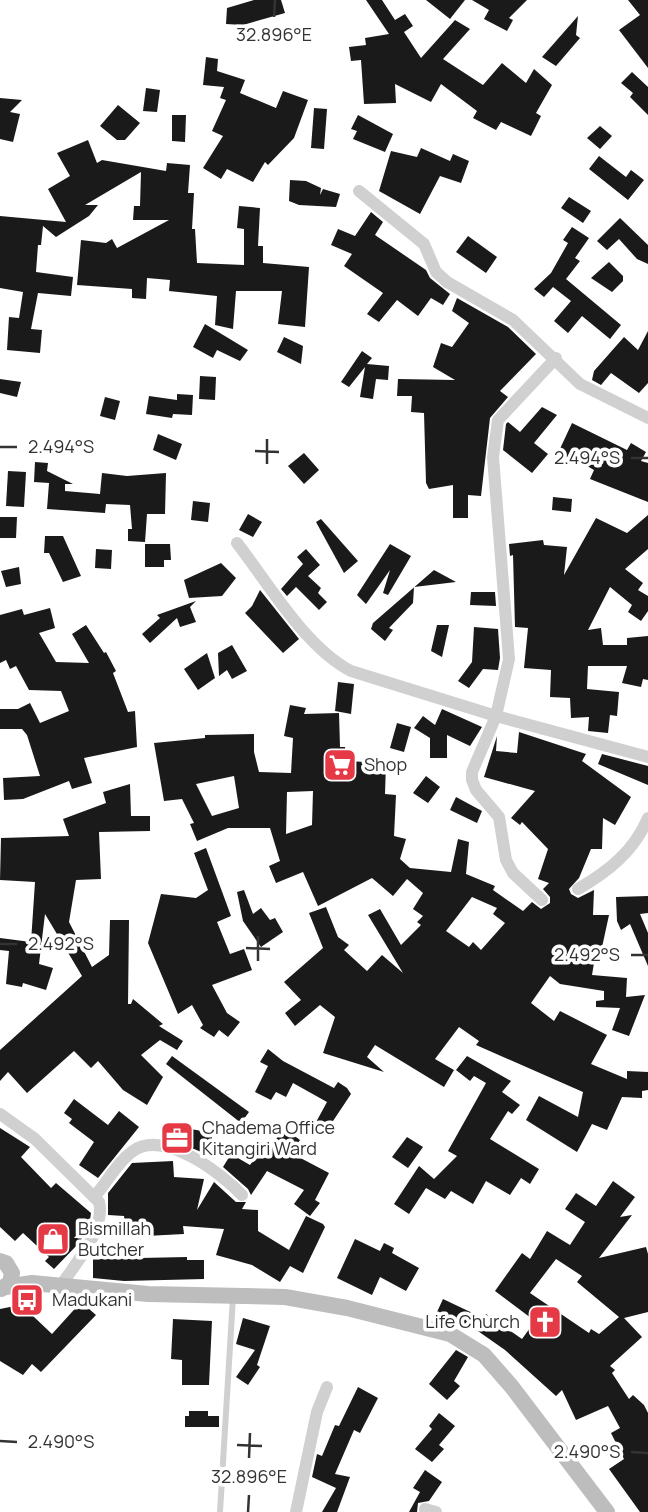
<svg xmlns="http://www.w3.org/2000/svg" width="648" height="1512" viewBox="0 0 648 1512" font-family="Manrope,sans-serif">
	<rect width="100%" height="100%" fill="#fff"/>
	<!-- building -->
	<g fill="#1a1a1a" fill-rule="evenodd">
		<path d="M254,0H281L285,13L243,25L226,24L227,8Z"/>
		<path d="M366,0H382L395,20L405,14L413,26L404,32L421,58L455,20L470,29L443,59L483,85L502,63L526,83L534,69L552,85L536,113L541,116L531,136L501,122L496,130L473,118L477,111L441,84L431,102L395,84L396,103L364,104L361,60L351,61L349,47L366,45L365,38L389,34Z"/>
		<path d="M426,0H465L450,19Z"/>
		<path d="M472,0H527L509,18L513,20L507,31L484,19L489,10Z"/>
		<path d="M628,0H648V68L619,30L640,15Z"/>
		<path d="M578,16L576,35L580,38L556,66L542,57Z"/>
		<path d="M206,57L218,59L217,71L245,80L240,93L276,108L283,91L308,100L294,138L268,165L265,162L253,182L227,169L221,179L203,168L223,136L212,131L226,100L220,98L224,87L203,85Z"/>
		<path d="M632,72L648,87V115L630,97L633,93L621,83Z"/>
		<path d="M146,88L160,90L157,112L143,111Z"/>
		<path d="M0,98L22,100L10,112L20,114L13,142L0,139Z"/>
		<path d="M118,105L140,123L125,140H117L100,126Z"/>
		<path d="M314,108L327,109L324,149L311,148Z"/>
		<path d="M172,115H186L185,142L172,141Z"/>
		<path d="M358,115L393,134L385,152L353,139L357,131L351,129Z"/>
		<path d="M600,126L612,136L600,149L587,138Z"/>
		<path d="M88,140L97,163L102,160L166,171L167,163L190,165L188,193H194L192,229H195L197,263L244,265V229L237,228L239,206L260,208L258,246H263V263L309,267L305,327L278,324L282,291H236L233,329L215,325L217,296L169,291L170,280L147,278L146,299L132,298V289L77,285L81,240L106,243L112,239L117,248L169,220H133L134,206H140L141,172L85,205H98L89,216L56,237L43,226L41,245H38L36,272L73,277L71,296L38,293L31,329L42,330L40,353L7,350L9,317L19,318L23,292L0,288V216L66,222L48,189L70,176L57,153Z"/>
		<path d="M421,148L450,161L453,154L469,161L461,183L440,176L420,214L379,191L391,151L417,157Z"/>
		<path d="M599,156L626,177L631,170L644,180L628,200L589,169Z"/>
		<path d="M290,180L306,181L321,188L320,195L323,189L340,194L336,207L299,205L289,201Z"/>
		<path d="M569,197L591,211L583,223L561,208Z"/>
		<path d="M371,212L383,222L375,235L426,270L430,278L450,294L443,305L431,298L418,316L397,300L379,322L367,314L383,293L344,266L352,254L331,245L338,229L355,236Z"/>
		<path d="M620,218L648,245V264L637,259L619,239L607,250L597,241Z"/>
		<path d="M572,227L589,238L575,258L580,261L566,279L621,325L610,339L582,316L568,333L554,321L571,301L553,287L544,297L534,289L551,273L568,243L563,240Z"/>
		<path d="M468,236L497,257L486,273L456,252Z"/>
		<path d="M609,262L623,276V281L612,292L591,278Z"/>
		<path d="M457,298L508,327L536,354L500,391L508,397L490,418L481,496L468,495V518H453V485L429,489L426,483L424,413L411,412L412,396H397L398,379L455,380L433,367L441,343L452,347L469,323L452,311Z"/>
		<path d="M205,324L248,350L240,361L217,350L213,358L193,347Z"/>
		<path d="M648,331V383L639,393L611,373L601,385L592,380L594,371L624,337L638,350Z"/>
		<path d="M284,337L303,346L301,364L277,352Z"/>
		<path d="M362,351L372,358L367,364L389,366L388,380L376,379L373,399L360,397L365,367L349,387L341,382Z"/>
		<path d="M200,376L216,377L215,400L199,399Z"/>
		<path d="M0,379L21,382L17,397L0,393Z"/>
		<path d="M177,394L193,395L192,415L173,414L172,418L146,414L149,396L177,400Z"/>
		<path d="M105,397L120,401L115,420L100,416Z"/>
		<path d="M542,407L557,415L534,443L548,454L532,473L503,450L506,424L508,422L520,432Z"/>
		<path d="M572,423L627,450L631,443L646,452L641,461L648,463V502L590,479L594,470L570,456L569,458L558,453Z"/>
		<path d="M158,434L182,444L176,460L153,450Z"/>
		<path d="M304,453L319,470L304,484L288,466Z"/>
		<path d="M35,462L48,463L47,471L73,484H65V491L100,494L102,473L127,476L166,473L165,514H147L145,542L128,541V529H132L130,505L106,504L105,513L47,509L49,483L34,482Z"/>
		<path d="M8,471L26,472L24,507L6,506Z"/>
		<path d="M553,497L572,499L571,512L552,510Z"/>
		<path d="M193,501L210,503L208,522L191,520Z"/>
		<path d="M248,514L262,522L253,537L239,530Z"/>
		<path d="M648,515V549L625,569L643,583L638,590L648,596V611L641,621L628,612L632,605L610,587L588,630L601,628L603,645H627V638L648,636V680L643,679L641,687L622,683L627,666H588L587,689L619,692L617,716L610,715L608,733L588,731L589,717L571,718L570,698L550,697L551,670L524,668L528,628L515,627L513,555L510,556L509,544L543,540L544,545L567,547L564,575L596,518L627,533Z"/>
		<path d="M0,517H17L16,538H0Z"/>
		<path d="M321,519L358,561L344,573L316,522Z"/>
		<path d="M45,536H63L81,576L63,582L49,553H44Z"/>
		<path d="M145,544H170L171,560H164V567H145Z"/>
		<path d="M390,544L411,556L388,595L383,593L390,570L366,604L357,595Z"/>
		<path d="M96,549L112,550L111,569L95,568Z"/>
		<path d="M306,549L320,565L308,576L321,588L318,593L327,602L319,610L296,587L287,596L281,589L303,564L297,557Z"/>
		<path d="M221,563L236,578L222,596L189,598L184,580Z"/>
		<path d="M19,567L21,584L6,587L1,571Z"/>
		<path d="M434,570L456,582L414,587L413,603L389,628L393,630L385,641L371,629L373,623Z"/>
		<path d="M260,590L299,639L283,653L245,613L252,606Z"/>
		<path d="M471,592H495L496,606L470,605Z"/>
		<path d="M196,601L190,607L196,622L180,627L177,618L150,643L142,634L160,618L157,615Z"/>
		<path d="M50,608L55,628L39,633L56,662L89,663L72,634L86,625L104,653L106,652L116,671L113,673L128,712L135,711L137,747L84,758L92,783L72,789L69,781L23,799L4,800L3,778L40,776L27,735L22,729H0V709H18L30,703L40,723L69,711L61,691L29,690L16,666L10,669L6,660L0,663V615L22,609L24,615Z"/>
		<path d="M437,625H449L442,657L431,651Z"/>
		<path d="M474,627L498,629L500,658L498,670L483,669L469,688L458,681L472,662Z"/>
		<path d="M232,645L247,671L232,679L227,670L219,676L218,653Z"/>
		<path d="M207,653L215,678L198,690L184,669Z"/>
		<path d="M338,682L354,684L351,714L335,711Z"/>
		<path d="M290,705L306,708L304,714L339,713L340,747H345L346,761L386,763L385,794L396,795L394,836L406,839L400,859L410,868L451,872L458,839L469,842L466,874L495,886L493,890L523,911L532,902L541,909L550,903V897L543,889L549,883L538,879L548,849L522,822L520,825L511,818L535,791L484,777L497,736L496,751L517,753L519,732L586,754L582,761L631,797L615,825L603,818L602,849H591L579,878L569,889L571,894L578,898L594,890L593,915H609L601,952L596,951L592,975L627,978L626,997L645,995L629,1036L612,1030L620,1008L596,1007V1001L604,1000V991L560,984L550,976L531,1003L554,1021L560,1011L607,1035L591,1064L627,1079V1071L648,1072V1090L642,1091V1098L622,1097L607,1130L592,1124L577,1152L526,1120L539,1096L578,1117L583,1092L476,1045L479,1041L459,1027L435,1059L454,1070L444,1087L375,1045L367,1057L384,1072L323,1053L335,1017L320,1005L295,1026L285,1013L301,1000L284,982L323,948L309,913L326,907L338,937L349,945L344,950L367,971L382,955L403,973L368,915L380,909L401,945L421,925L417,922L423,916L413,909L423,893L407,879L393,896L372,878L318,906L303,872L276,883L269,866L280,861L270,828H228L197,841L190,824L194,823L182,799L164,801L154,743L205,738V735L254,734V752L259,772L291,773L293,738L284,736ZM234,776L239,808L212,816L196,784ZM313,791L312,825L286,834L287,792ZM472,897L497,908L493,914L505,923L481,950L473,942L469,947L446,931Z"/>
		<path d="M442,709L482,727L470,746L447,735V758H430V738L414,728L423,716L435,725Z"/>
		<path d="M397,723L411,727L404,752L390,748Z"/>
		<path d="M602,754L648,766V785L598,764Z"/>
		<path d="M426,776L440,787L428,803L413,793Z"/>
		<path d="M130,784L131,816H150V831L99,832L101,879L76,880L69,922L92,967L109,955L110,920H129L128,1004H131L133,999L163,1024L159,1026L183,1041L177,1050L160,1040L141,1055L163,1077L147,1105L123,1090L98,1061L91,1068L74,1051L27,1093L8,1072L0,1081V1050L82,976L45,914L39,964L53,968L46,990L23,983L22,987L6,984L9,951L0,950V938L31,942L35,882L0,880L1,838L69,836L63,819L106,803L103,792Z"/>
		<path d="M456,797L482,811L477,823L450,810Z"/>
		<path d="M206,848L231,916L217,922L230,954L244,949L252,970L212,985L227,1013L240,1022L228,1037L219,1030L214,1037L200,1028L203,1025L192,1005L178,1014L148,943L161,894L196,898L208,890L194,853Z"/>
		<path d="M244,890L253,914L261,908L270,920L275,918L283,932L261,947L243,921L237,892Z"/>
		<path d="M648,896V913L640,914L648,933V966L630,924L621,930L617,921L616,897Z"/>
		<path d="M268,1049L283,1061L334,1088L338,1082L347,1088L351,1094L327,1130L315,1124L327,1102L293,1083L286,1097L276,1092L271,1100L255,1092L268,1066L260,1062Z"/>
		<path d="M172,1056L249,1112L241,1123L166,1064Z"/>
		<path d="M467,1056L511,1081L502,1092L520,1105L512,1114L508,1111L490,1139L539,1169L530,1184L521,1178L510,1195L486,1181L473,1204L451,1191L445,1199L426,1188L409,1214L394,1204L419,1166L434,1179L457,1156L448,1151L486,1083L474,1076L470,1081L456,1070Z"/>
		<path d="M74,1099L108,1125L119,1111L139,1127L98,1178L79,1165L94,1142L69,1123L72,1119L64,1113Z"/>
		<path d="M174,1126L213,1133L208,1155L171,1139Z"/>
		<path d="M0,1128L30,1147L21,1157L51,1188L56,1183L91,1213L90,1220L74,1238H82L80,1242L54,1269L45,1261L49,1257L23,1233L15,1241L0,1227Z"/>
		<path d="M284,1128L300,1140L291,1153L329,1173L315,1200L320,1203L310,1216L294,1204L304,1190L267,1171L251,1195L248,1189L223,1167L231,1154L250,1165L262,1148L267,1152Z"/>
		<path d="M407,1137L423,1147L408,1168L392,1157Z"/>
		<path d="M173,1161L174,1177L204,1179L197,1210L214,1182L236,1202H246L242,1209L258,1210V1231L289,1250L306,1216L323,1224L325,1227L303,1273L290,1266L280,1282L252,1265L216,1255L224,1229L183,1226L184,1234L127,1237L124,1216L108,1215V1193L132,1163Z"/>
		<path d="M613,1181L635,1197L620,1217L632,1215L599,1258L646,1247L648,1254V1312L624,1318L642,1337L610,1366L615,1370L612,1373L629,1399L633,1395L644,1405L648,1413V1512H640L609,1469L624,1459L611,1433L620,1428L608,1406L576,1420L562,1390L556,1396L505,1350L475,1329L437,1312L443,1299L483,1318L486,1314L522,1339L535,1321L495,1291L522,1253L530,1259L547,1231L570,1245L585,1222L565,1209L576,1193L596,1206ZM556,1259L582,1276L577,1282L619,1317L599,1334L591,1329L589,1333L530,1293Z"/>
		<path d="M355,1239L380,1251L384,1243L394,1248L392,1253L419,1268L406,1291L380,1277L372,1295L337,1278Z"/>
		<path d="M187,1257V1260H204V1279L124,1281L93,1278V1259Z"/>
		<path d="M81,1302L96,1315L41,1372L32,1364L23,1375L0,1361V1309L30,1303L33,1316L52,1334Z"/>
		<path d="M243,1318L270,1326L257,1365L260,1367L248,1385L236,1377L255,1350L236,1344Z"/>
		<path d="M173,1319L212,1321L209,1385H182V1360L171,1359Z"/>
		<path d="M456,1350L468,1357L454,1381L460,1386L447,1400L429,1384Z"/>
		<path d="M358,1387L378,1398L360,1433L354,1430L335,1474L350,1477L337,1512H322L336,1488L312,1477L317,1454L322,1456L335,1425L339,1426Z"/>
		<path d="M189,1411H208V1416H219V1427H185V1416H189Z"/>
		<path d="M439,1413L455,1426L439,1445L444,1449L432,1462L415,1449L432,1429L429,1426Z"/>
		<path d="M425,1470L442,1482L429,1501L418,1503L417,1512H409L420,1492L413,1488Z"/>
	</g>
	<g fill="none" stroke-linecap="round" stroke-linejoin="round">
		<!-- lane -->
		<path stroke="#d0d0d0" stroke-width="6" d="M220,1512L233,1297"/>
		<!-- street -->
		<g stroke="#d0d0d0" stroke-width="12">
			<path d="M359,191L424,244L436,272L447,282L513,320L580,384L648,418"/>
			<path d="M237,543C269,584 305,647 351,671L496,716L648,757"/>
			<path d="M578,889C609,871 634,851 648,818"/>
			<path d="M542,900L513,873L506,860L499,817L476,790L472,780V772L496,716L509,659L493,457L498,420L556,358"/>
			<path d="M0,1114L35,1139L99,1202C106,1230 74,1265 60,1287"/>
			<path d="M94,1197C107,1183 117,1162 133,1151C164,1129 221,1173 242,1195"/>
			<path d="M425,1509L436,1512"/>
			<path d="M296,1512L317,1412L327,1387"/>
		</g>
		<!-- secondary -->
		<g stroke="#bdbdbd" stroke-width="16">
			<path d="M0,1261L6,1263L12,1273L10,1283L1,1289"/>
			<path d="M6,1287L32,1283L148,1294L285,1297L347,1308L450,1334L484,1355L512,1387L607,1512"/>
		</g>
	</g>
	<!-- ticks -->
	<path fill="none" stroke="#333" stroke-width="2.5" d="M274,17L275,0M0,447H17M255,451L279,452M631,458H648M267,464V439M0,944H17M246,948L270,949M631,955H648M258,961V936M0,1441L17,1442M237,1445L262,1446M631,1452L648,1453M249,1458L250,1433M248,1512L249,1495"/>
	<!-- icons -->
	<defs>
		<symbol id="supermarket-square" viewBox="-11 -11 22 22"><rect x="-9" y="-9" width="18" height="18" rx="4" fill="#e63946" stroke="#fff"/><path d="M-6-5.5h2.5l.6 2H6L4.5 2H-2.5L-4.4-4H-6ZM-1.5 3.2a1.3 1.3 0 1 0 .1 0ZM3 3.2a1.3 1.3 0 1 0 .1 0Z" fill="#fff"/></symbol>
		<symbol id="office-square" viewBox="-11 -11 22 22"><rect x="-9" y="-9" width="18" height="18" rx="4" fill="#e63946" stroke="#fff"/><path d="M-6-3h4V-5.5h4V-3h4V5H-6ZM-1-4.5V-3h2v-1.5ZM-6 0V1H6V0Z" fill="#fff"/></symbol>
		<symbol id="shop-square" viewBox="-11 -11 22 22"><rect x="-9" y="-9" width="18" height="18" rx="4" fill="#e63946" stroke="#fff"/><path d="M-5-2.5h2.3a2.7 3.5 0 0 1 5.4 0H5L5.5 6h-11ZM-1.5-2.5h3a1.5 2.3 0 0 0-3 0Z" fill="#fff"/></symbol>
		<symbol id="bus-square" viewBox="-11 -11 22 22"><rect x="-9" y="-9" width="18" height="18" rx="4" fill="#e63946" stroke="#fff"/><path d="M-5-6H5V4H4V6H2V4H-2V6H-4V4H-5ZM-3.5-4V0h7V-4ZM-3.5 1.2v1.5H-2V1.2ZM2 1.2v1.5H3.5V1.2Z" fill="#fff"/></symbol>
		<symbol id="church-square" viewBox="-11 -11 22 22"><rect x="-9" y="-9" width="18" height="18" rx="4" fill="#e63946" stroke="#fff"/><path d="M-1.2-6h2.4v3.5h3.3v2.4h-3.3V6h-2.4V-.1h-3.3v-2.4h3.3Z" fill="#fff"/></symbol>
	</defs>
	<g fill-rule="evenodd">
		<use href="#supermarket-square" x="321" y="746" width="38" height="38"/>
		<use href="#office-square" x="158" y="1119" width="38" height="38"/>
		<use href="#shop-square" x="34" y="1220" width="38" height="38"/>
		<use href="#bus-square" x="8" y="1281" width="38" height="38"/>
		<use href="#church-square" x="526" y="1303" width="38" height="38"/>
	</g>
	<g text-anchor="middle" stroke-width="7" stroke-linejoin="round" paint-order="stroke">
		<!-- poi labels -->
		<g font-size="18" fill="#333" stroke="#fff" text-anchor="start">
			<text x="364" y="771">Shop</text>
			<text x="202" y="1134">Chadema Office<tspan x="202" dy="21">Kitangiri Ward</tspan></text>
			<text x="78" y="1235">Bismillah<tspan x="78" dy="21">Butcher</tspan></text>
			<text x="52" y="1306">Madukani</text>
			<text x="520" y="1328" text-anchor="end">Life Church</text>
		</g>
	</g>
	<g font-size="18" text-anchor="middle" fill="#333" stroke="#fff" stroke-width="7" stroke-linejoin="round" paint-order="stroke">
		<text x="274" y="41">32.896°E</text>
		<text x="61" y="453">2.494°S</text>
		<text x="587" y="464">2.494°S</text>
		<text x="61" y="950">2.492°S</text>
		<text x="587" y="961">2.492°S</text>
		<text x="61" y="1448">2.490°S</text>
		<text x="587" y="1458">2.490°S</text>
		<text x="249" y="1483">32.896°E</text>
	</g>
</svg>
